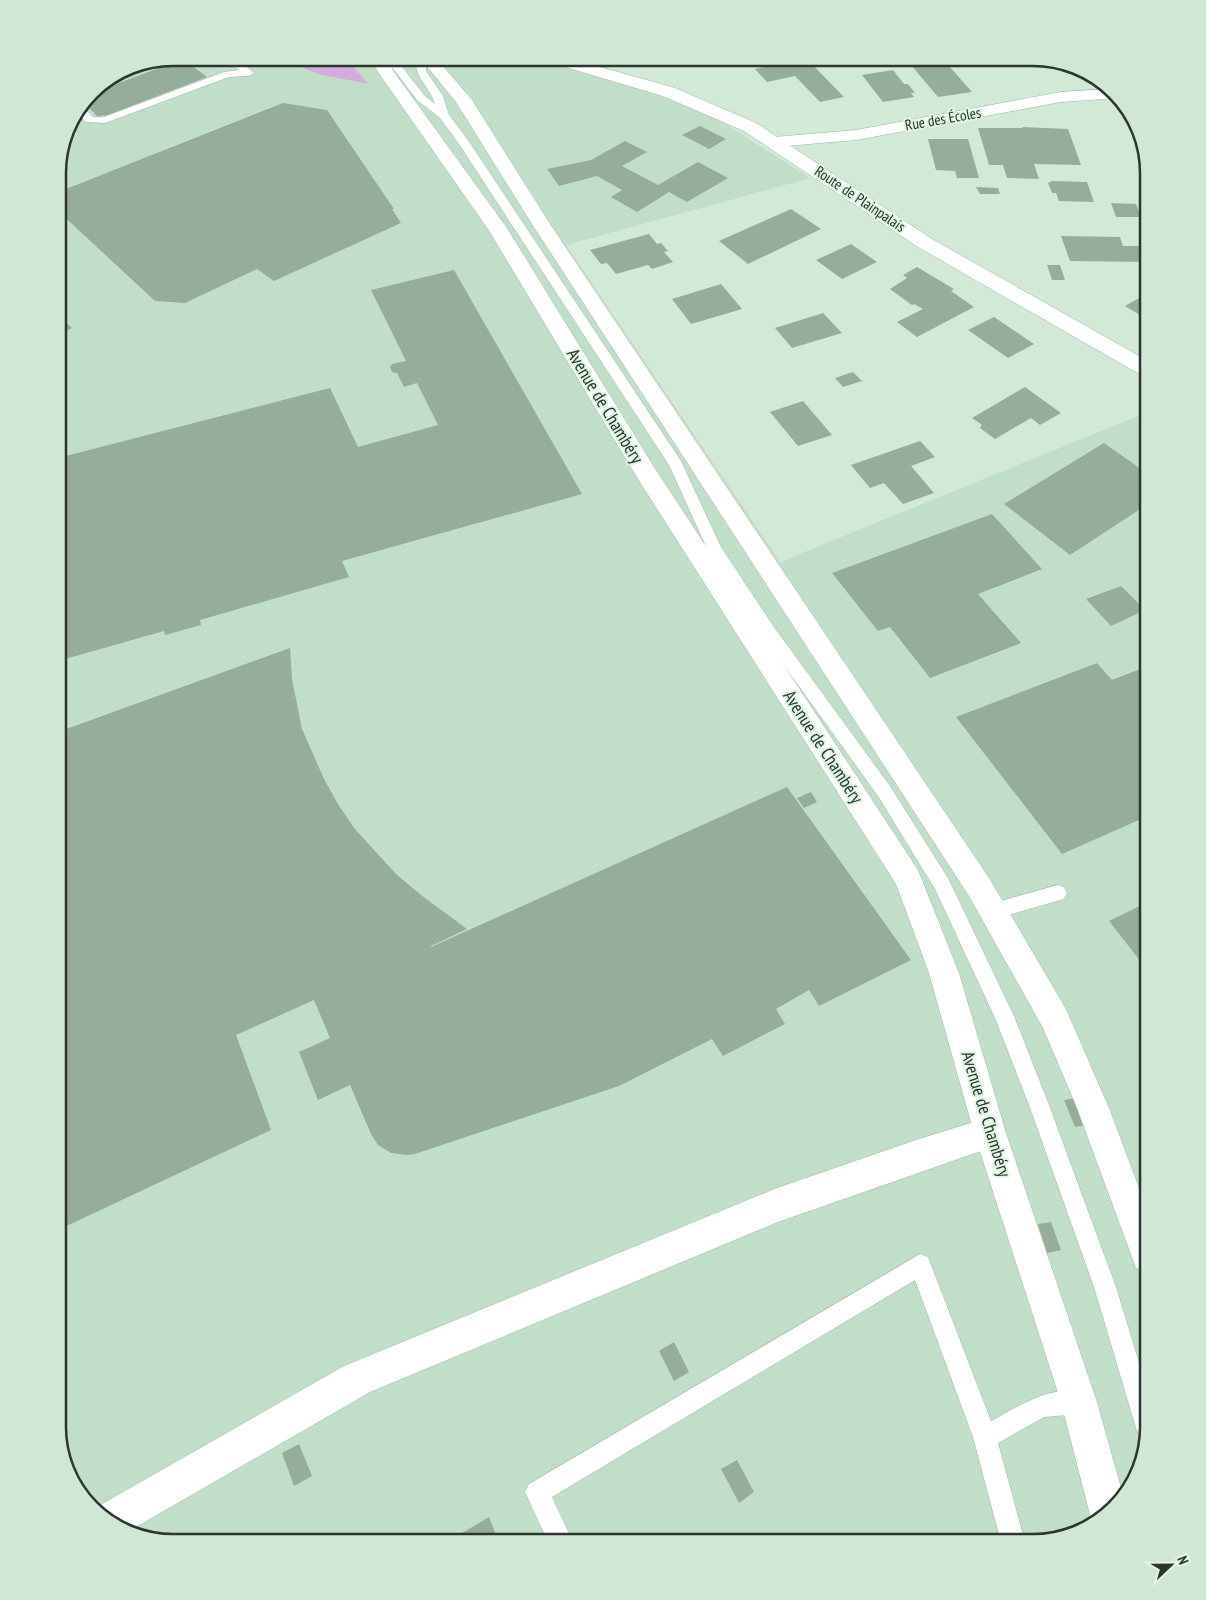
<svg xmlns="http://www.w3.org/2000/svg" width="1206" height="1600" viewBox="0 0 1206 1600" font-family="'PT Sans Narrow',sans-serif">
	<rect width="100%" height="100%" fill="#d2e9d7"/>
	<!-- built -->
	<path fill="#c1dfc8" d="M174,58H560L716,118L810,178L566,245L780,562L1148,412V1427L1133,1484L1097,1523L1033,1542H173L116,1527L77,1491L58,1426V166L70,122L97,87L129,66Z"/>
	<!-- green -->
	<path fill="#d3addd" d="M293,59L348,64L353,66L368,84C347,78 306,77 293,59Z"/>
	<!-- building -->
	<g fill="#97ad9c">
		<path d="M806,58L844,97L820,102L795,76L767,82L755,69Z"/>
		<path d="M811,58H830L834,62L818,65Z"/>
		<path d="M905,58H942L972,92L938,97Z"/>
		<path d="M183,59L207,77L105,116L103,115L98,117L84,103L92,93Z"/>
		<path d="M893,70L904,84H908L915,93H911L914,97L883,102L862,75Z"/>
		<path d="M283,103L327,110L394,209H392L401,223L274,281L257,269L185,303L155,301L58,211V193L66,189Z"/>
		<path d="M700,126L726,139L709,149L682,135Z"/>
		<path d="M1022,127L1068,129L1081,165L1034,164L1039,179L1007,178L1003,165H989L978,128H1023Z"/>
		<path d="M928,139H968L979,178H957L955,171L936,170Z"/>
		<path d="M625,141L647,152L622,166L658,185L698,162L728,178L687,202L669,192L637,212L611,197L622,190L597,176L559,186L547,169L591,160Z"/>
		<path d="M1052,181L1087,182L1094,202L1059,201L1056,193H1052L1048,183Z"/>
		<path d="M976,187L998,188L1000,194H980Z"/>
		<path d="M1111,203L1136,204L1141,217H1116Z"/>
		<path d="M791,209L821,229L748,264L719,241Z"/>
		<path d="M649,234L657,244L661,243L668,251L664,252L673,262L652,269L648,265L616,274L607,263L601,264L590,250Z"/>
		<path d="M1061,236L1120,237L1123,246H1146L1148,262L1070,261Z"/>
		<path d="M851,244L877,262L842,279L816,260Z"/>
		<path d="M1047,265H1060L1065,280H1052Z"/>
		<path d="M917,267L954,289L951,291L974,307L917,337L897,322L923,309L914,304L912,305L890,289L907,278L903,275Z"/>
		<path d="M454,270L582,494L342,561L349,577L200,620L201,625L165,635L164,631L58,661V458L330,388L358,447L438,425L417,383L404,387L397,373L392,372L390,367L392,364L406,361L371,290Z"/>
		<path d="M721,284L742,309L691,324L672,299Z"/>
		<path d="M1148,293V320L1125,306Z"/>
		<path d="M823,313L842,333L792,348L775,328Z"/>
		<path d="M58,315L72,328L58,335Z"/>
		<path d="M994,317L1034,344L1008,358L968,330Z"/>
		<path d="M853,372L862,381L843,387L835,378Z"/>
		<path d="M1025,387L1061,413L1040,425L1031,418L995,439L980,428L982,425L972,418Z"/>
		<path d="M803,401L832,435L798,446L770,412Z"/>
		<path d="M920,441L935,457L911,466L934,493L903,504L884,483L870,488L851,465Z"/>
		<path d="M1104,443L1148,474V504L1070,555L1004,504Z"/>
		<path d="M992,514L1042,569L978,594L1021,643L930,678L890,627L878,631L832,573Z"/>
		<path d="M1121,586L1145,610L1111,626L1086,599Z"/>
		<path d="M290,648L292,679L302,729L324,779L338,804L354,828L396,874L421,895L467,929L431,946V947L787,787L911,960L819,1006L809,990L776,1009L785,1024L723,1056L712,1039L619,1086L415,1154L406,1155L391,1153L378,1145L371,1134L350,1085L318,1100L299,1052L330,1038L314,1000L236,1035L271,1130L58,1230V732Z"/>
		<path d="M1097,663L1112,680L1148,666V816L1062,854L956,717Z"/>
		<path d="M811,792L817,802L804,808L797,798Z"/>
		<path d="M1148,902V971L1109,921Z"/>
		<path d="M1076,1098L1087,1125L1075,1127L1064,1100Z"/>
		<path d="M1051,1222L1061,1250L1047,1253L1038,1224Z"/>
		<path d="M674,1342L689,1372L674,1381L659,1351Z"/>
		<path d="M299,1444L312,1476L294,1486L282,1453Z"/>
		<path d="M737,1460L754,1492L739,1503L721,1469Z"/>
		<path d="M489,1517L499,1542H447Z"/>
	</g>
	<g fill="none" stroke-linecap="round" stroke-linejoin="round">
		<defs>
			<g id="service">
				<path d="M225,58H236L254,73L249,76L229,77L105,123L86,122L77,113L82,106L93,117H104L224,72L239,70Z"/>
				<path d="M385,58H395L425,96L435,104C429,84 414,79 416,58H426V71L443,96L449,115L468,140L681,461L721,547L774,627L890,786L948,878L1014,1016L1049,1105L1116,1287L1148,1392V1427L1145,1439L1140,1436L1136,1428L1094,1287L1029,1105L995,1018L935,889L878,796L762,635L709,553L669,465L457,141L440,118L417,100Z"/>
				<path d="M1058,885L1064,887L1067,893L1064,899L994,919L987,917L985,911L987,905L994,903Z"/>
				<path d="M920,1254L928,1257L991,1421C1017,1407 1056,1381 1087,1394L1091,1402L1087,1410L1079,1414L1044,1417L998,1443L1025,1542H1001L973,1437L915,1280L552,1497L573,1542H548L525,1492L529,1484Z"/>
			</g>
			<path id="minor" d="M990,1117L1001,1122L1006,1133L1001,1144L778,1222L370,1392L129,1531L116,1527L95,1508L344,1366L777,1188L919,1139Z"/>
			<path id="tertiary" d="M1108,89L1117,98L1061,102L856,140L774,147L768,146L765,142L768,138L774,137L856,130L1061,92Z"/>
			<g id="secondary">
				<path d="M371,58H387L394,72L507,228L654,467L918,870L959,973L1006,1133L1097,1402L1123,1495L1097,1523L1094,1524L1089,1511L1061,1402L974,1133L929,973L896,884L638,479L488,229L378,72Z"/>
				<path d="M420,58H436L472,100L550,224L989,878L1066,1009L1109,1108L1148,1212V1273L1136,1268L1077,1108L1043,1028L969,896L532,224L456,102Z"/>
				<path d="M543,58H568L675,88L756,123L932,239L1148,361V377L1141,375L918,247L744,131L663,96L545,61Z"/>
			</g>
		</defs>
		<!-- service casing -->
		<use href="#service" stroke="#a1b7a6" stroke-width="1"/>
		<!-- minor casing -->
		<use href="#minor" stroke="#a1b7a6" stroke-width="1"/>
		<!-- tertiary casing -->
		<use href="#tertiary" stroke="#a1b7a6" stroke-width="1"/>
		<!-- secondary casing -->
		<use href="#secondary" stroke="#a1b7a6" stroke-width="1"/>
		<!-- service -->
		<use href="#service" fill="#fff" fill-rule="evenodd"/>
		<!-- minor -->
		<use href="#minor" fill="#fff" fill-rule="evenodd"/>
		<!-- tertiary -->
		<use href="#tertiary" fill="#fff" fill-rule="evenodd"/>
		<!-- secondary -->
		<use href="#secondary" fill="#fff" fill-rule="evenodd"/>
	</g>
	<g text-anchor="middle" stroke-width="4" stroke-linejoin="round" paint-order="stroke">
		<!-- far-street labels -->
		<g font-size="15" fill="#2c352e" stroke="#dff6e4">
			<text transform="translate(943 119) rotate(-10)" y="5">Rue des Écoles</text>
			<text transform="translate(860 199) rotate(34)" y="5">Route de Plainpalais</text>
		</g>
		<!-- street labels -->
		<g font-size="18" fill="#2c352e" stroke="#dff6e4">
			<text transform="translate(605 406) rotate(59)" y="6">Avenue de Chambéry</text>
			<text transform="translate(823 747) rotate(57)" y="6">Avenue de Chambéry</text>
			<text transform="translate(986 1114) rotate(73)" y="6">Avenue de Chambéry</text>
		</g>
	</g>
	<!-- crop -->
	<path d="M0 0H1206V1600H0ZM173 66H1033A107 107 0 0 1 1140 173V1427A107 107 0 0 1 1033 1534H173A107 107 0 0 1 66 1427V173A107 107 0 0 1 173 66Z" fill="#d1e7d5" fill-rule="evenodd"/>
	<path fill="none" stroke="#2c352e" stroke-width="2.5" d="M173 66H1033A107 107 0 0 1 1140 173V1427A107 107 0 0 1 1033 1534H173A107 107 0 0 1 66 1427V173A107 107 0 0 1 173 66Z"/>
	<!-- north arrow -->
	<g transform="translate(1171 1565) rotate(68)" stroke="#dff6e4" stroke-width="4" paint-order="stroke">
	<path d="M0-4L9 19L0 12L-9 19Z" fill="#2c352e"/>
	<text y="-8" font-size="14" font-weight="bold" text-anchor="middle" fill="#2c352e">N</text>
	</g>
</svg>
